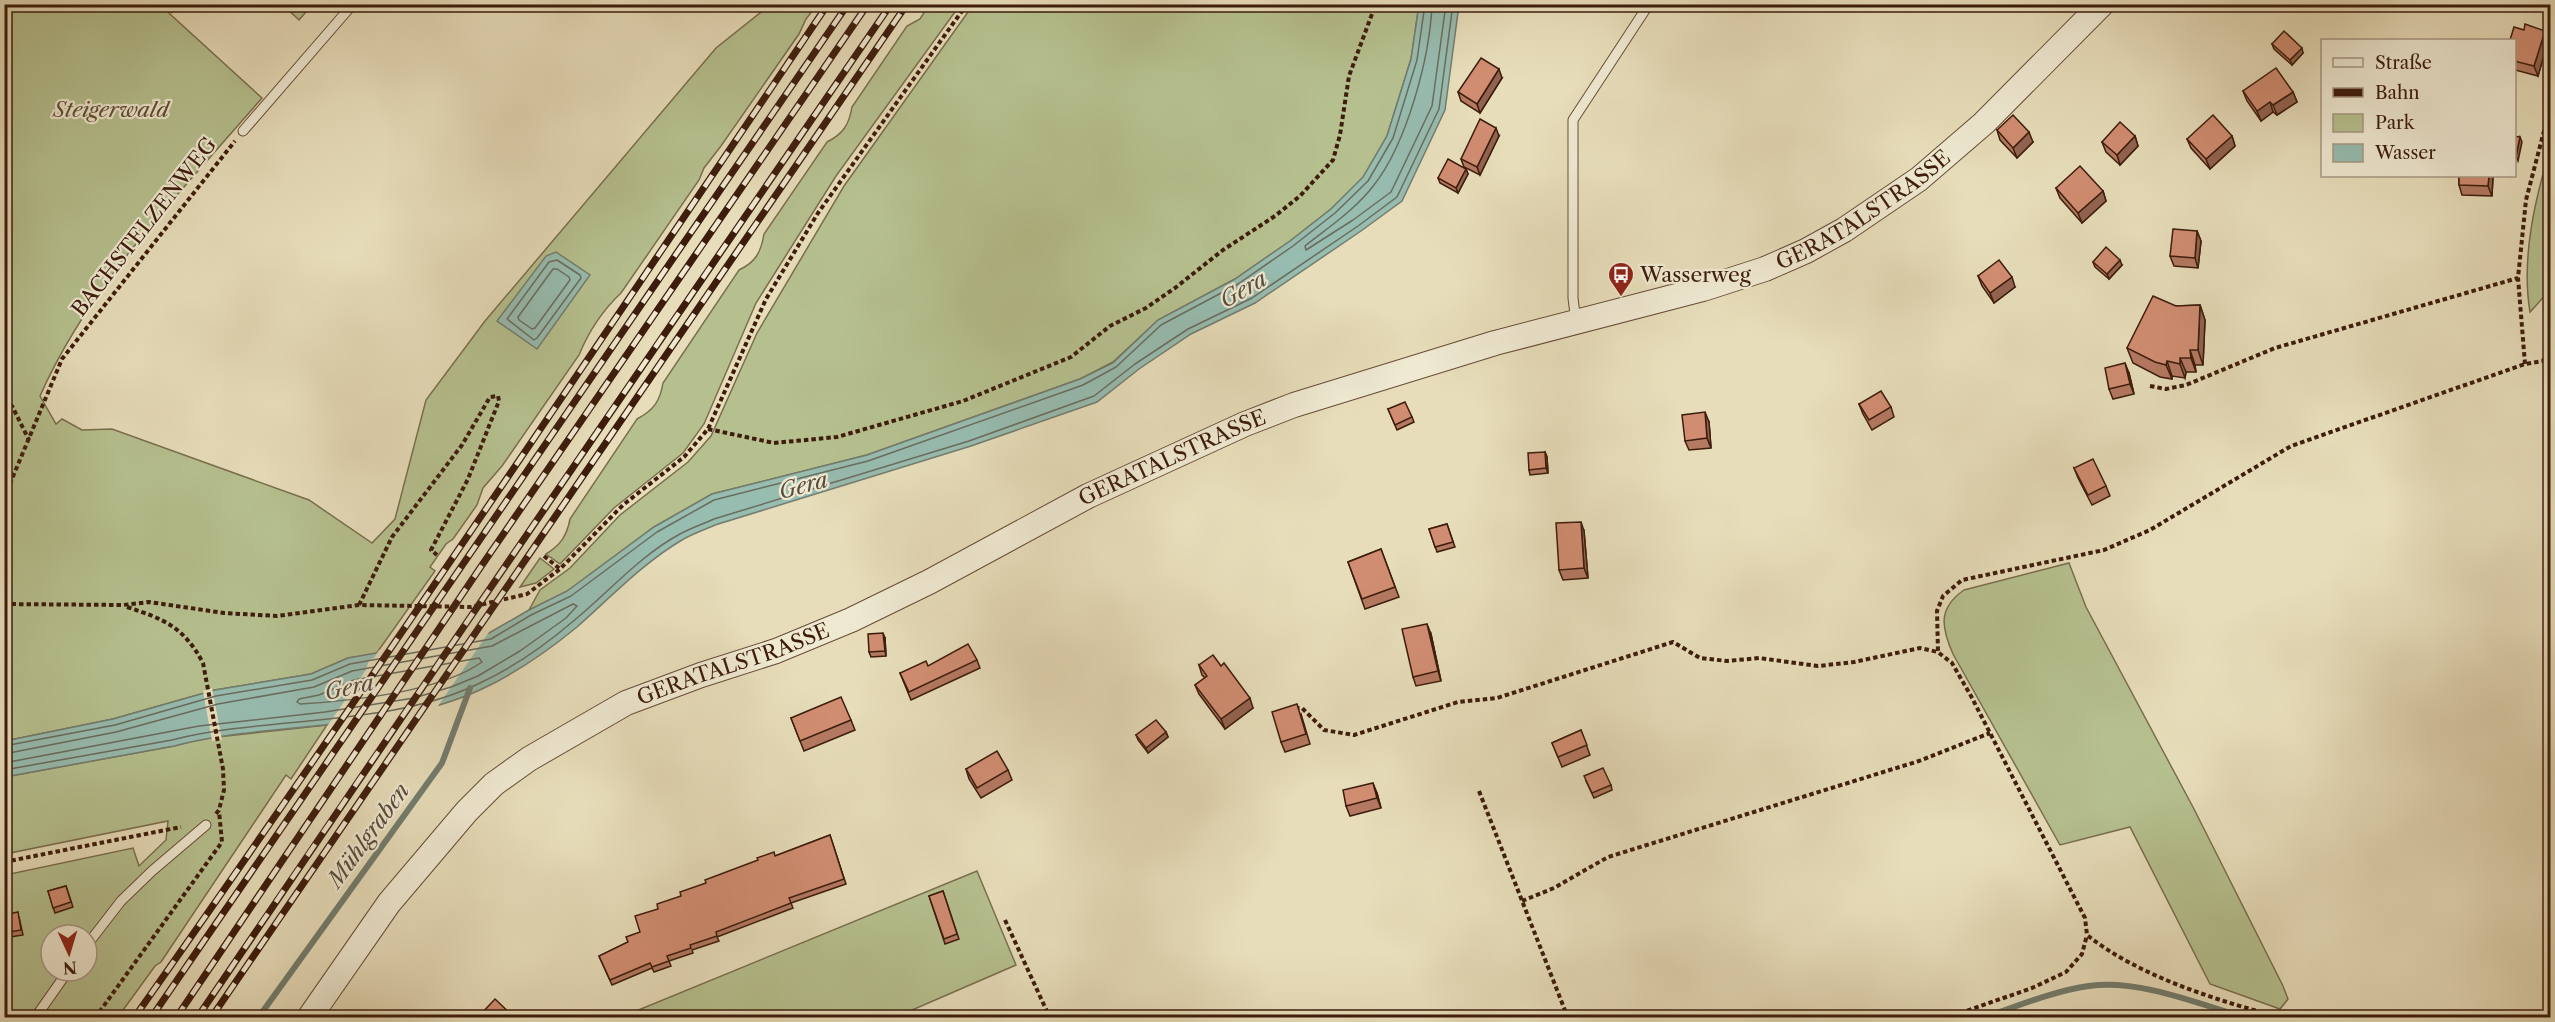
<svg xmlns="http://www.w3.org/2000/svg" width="2555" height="1022" viewBox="0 0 2555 1022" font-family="'Libre Caslon Text',serif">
	<rect width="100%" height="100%" fill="#e7ddba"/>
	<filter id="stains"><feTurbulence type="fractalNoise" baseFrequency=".00333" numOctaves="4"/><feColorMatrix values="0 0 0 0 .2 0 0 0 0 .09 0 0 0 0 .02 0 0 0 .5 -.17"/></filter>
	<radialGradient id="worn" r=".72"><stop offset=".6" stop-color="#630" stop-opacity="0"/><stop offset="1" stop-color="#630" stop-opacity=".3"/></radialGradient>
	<!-- green -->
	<g fill="#b6c08f" stroke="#7a6e4e" stroke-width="1.5" fill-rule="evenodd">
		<path d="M5,5H160L262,98C181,192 91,281 40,396L56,424L62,419L82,430L112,429L309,500L372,543L395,519L426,400L485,321L716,48L770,5H817L806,19L799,34L721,146L704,168L699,180L621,293C603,310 588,333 579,355L502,466L483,488L477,505L453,539L446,544L430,567L435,571L376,654L348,658L311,674L215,690L113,719L5,741Z"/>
		<path d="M283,5H312L299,20Z"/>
		<path d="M929,5H960L836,176L756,303L704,424L683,453L614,508L560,564L546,554C561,545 567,535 570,519L637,419C654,410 660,401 663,383L739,270C756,262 761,252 764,234L827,142C843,134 849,125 852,107L907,26L920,19Z"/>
		<path d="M973,5H1419L1411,59L1387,136L1364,177L1331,209L1290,241L1235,279L1158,320L1113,362L1080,379L867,455L712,494L654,527L567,592L529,610L540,590L570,568L620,515L688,462L711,436L757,333L844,186Z"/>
		<path d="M2550,149V290L2530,312C2521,258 2535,200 2550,149Z"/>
		<path d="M540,558L554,569L536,583L520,587Z"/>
		<path d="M2069,563L2086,607L2194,809L2283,986L2288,999L2280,1009L2210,984L2130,827L2060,845L1953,654C1941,627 1938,608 1964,590Z"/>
		<path d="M327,725L291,779L286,775L161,962L155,966L118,1017H5V875L133,848L139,866L166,840L168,821L5,854L4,777L174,746L200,739ZM51,935H87V971H51Z"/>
		<path d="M977,871L1016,965L896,1017L619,1018Z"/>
	</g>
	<!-- water -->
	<g fill="#97bcb0" stroke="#737c6e" stroke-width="1.5">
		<path d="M1419,5H1459L1445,110L1402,201L1361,231L1255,303L1191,334L1139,369L1097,402L971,446L715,525C704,530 692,534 682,540C643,563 611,597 577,627C549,650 514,674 482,689C385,734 274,720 174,746L5,777V741L113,719L215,690L311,674L348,658L489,633L529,610L567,591L654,527L712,494L867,455L1080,379L1113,363L1158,320L1235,279L1290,241L1331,209L1363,177L1387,136L1411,59Z"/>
		<path d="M556,252L590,275L537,349L497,321L546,256Z"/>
	</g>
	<!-- pier -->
	<g fill="#e7ddba">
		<path d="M491,629L436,709L417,714L326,728L366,670L369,660L374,658L379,650Z"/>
		<path d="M212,688L222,740L212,741L203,691Z"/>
	</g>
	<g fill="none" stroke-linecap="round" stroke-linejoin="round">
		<!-- shore -->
		<g stroke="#6a6c5e" stroke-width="1.5">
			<path d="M1432,4C1430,57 1407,143 1374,185C1356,209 1329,227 1305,246L1306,250L1353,220L1391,192L1432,106L1446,4"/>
			<path d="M557,260L580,275L581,278L537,338L534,340L507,319L549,262Z"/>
			<path d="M553,269H557L569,277L570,280L535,328L532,329L519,320L518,317Z"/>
			<path d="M479,658L482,662C440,692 351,701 300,704L297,702L299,699L319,695L354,680Z"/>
			<path d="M4,746L115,725L216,696L312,680L350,664L491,639L531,615L571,596L657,532L714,500L868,461L1083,385L1116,367L1161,325L1238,284L1293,246L1335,213L1368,181L1393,138L1417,60L1425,4"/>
			<path d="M4,754L116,732L218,704L314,687L352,671L492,646L573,604L577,606L566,618L520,651L478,676L451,687L414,698L325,712L199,726L4,763"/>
			<path d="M4,770L172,740C271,715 388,728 480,683C512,668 544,646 571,623C607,594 639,556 680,534C691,528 703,524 714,519L969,441L1094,396L1135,364L1188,329L1252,298L1358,226L1397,197L1439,109L1453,4"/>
		</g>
		<!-- stream -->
		<g stroke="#737c6e" stroke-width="6">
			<path d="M258,1018L442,763L470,688"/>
			<path d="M1983,1018C2018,1006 2053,991 2089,986C2139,979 2199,1004 2246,1018"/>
		</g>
		<defs>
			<g id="service">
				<path d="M243,131L353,4"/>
				<path d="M1576,322L1573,298V120L1649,4"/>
				<path d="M87,945L121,901L152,871L206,825"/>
				<path d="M35,1018L68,971"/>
			</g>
			<g id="tertiary">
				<path id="s1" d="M309,1018L389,903L467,811L494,784L529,759L626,703L701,675L776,651L851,620L929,582L1088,496L1245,424L1294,405L1495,343L1703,289L1765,269L1806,251L1844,230L1919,179L1984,123L2102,4"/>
			</g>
		</defs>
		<!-- service casing -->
		<use href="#service" stroke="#684c38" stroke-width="11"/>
		<!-- tertiary casing -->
		<use href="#tertiary" stroke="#684c38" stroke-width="26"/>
		<!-- path -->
		<g stroke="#3d1c0c" stroke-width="4" stroke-dasharray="4.5 3" stroke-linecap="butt">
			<path d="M2525,364L2518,278L2526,200L2550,108"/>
			<path d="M2150,386L2166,389L2186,385L2275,348L2518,278"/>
			<path d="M4,400L12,406L29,440"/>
			<path d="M708,429L774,443L837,437L963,401L1071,357L1110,326L1146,308L1175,288L1223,250L1275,216L1300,196L1333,160L1340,135L1349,76L1372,14L1371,4"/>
			<path d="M4,498L62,359L235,141"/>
			<path d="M544,556L560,569"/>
			<path d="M4,604L123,605L149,602L224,613L277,616L359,605L471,607L527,594L560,569L623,505L684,457L708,429L766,299L818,213L967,4"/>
			<path d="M359,605L392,537L462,445L490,397L498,396L499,401L468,479L431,550L437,555"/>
			<path d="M127,607C164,619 184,627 203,663L223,769L224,790L219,810L214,816"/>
			<path d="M1939,653L1952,663L1971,696L2085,918L2087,935C2138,976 2220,1002 2284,1018"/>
			<path d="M1295,708H1302L1324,730L1354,735L1458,702L1497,698L1673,642L1700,658L1727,661L1759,658L1818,666L1854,662L1920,648L1938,652L1937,611L1943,596L1962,580L2104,550L2150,530L2291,446L2525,364L2543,361L2550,347"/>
			<path d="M1479,791L1568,1018"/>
			<path d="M4,862L181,827"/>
			<path d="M1522,901L1554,888L1608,857L1919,761L1990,733"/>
			<path d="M1005,920L1050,1018"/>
			<path d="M95,1018L222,842L219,811"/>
			<path d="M1946,1018L2032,988L2066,972L2082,954L2087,935"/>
		</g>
		<!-- service -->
		<use href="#service" stroke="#efe9d2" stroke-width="9"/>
		<!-- tertiary -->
		<use href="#tertiary" stroke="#efe9d2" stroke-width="24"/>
		<defs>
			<g id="rail">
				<path d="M134,1018C370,683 599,343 828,4"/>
				<path d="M151,1018L848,4"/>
				<path d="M176,1018L480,568L868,4"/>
				<path d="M197,1018C427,679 659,342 891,4"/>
				<path d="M211,1018L907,4"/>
			</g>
		</defs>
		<!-- rail casing -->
		<use href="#rail" stroke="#3d1c0c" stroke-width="7"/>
		<!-- rail -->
		<use href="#rail" stroke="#efe9d2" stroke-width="4.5" stroke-dasharray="14" stroke-linecap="butt"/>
	</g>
	<!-- wall -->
	<g fill="#b47962" stroke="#3d1c0c" stroke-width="1.5">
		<path d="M163,4H179L172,12Z"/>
		<path d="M2539,4H2550V8Z"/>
		<path d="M2524,30L2545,31L2548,41L2538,76L2515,70L2514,67V40Z"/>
		<path d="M2272,44L2303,53L2292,65L2274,49Z"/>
		<path d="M1502,78L1480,113L1461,101L1458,92Z"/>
		<path d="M2243,91L2293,92L2297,102L2277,115L2273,112L2261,121L2247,101Z"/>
		<path d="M1997,130L2033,142L2017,158L2000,140Z"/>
		<path d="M1499,136L1480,175L1464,167L1461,159Z"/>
		<path d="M2135,136L2138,146L2120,165L2106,152L2102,142Z"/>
		<path d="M2232,136L2235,146L2210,169L2191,148L2187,139Z"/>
		<path d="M1466,169L1468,174L1458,193L1440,183L1438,178Z"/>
		<path d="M2459,176H2493L2492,196L2462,195L2459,185Z"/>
		<path d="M2056,188L2103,191L2106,201L2082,223L2060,198Z"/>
		<path d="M2197,231L2201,241L2198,268L2174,266L2170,256Z"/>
		<path d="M2093,262L2122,265L2109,279L2095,267Z"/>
		<path d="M1978,276L2015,287L1994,303L1982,286Z"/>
		<path d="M2200,305L2205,320L2203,365H2195L2196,372H2186L2185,378L2172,376V379L2160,377L2133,363L2127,348L2176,306Z"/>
		<path d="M2129,373L2134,394L2113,399L2109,389Z"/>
		<path d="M1859,404L1891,407L1894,417L1872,430L1863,414Z"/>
		<path d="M1388,409L1412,417L1414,422L1397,430Z"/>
		<path d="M1709,422L1711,448L1689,450L1685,441Z"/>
		<path d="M1545,452L1547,457L1548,473L1530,475L1529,470Z"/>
		<path d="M2074,468L2106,486L2110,496L2092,505L2078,478Z"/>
		<path d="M1447,524L1455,547L1437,552L1429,529Z"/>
		<path d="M1584,531L1588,578L1563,580L1559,570Z"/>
		<path d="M1381,549L1399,597L1365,609L1348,562Z"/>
		<path d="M1431,634L1441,681L1416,686L1413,677Z"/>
		<path d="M885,638L886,656L871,657L869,652Z"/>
		<path d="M977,660L980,668L911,700L900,673L928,666Z"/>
		<path d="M1199,665L1253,708L1225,729L1199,694L1195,685L1205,678L1202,675Z"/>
		<path d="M1301,714L1310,744L1285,752L1281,742Z"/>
		<path d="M791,718L851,720L855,730L804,751Z"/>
		<path d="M1581,730L1590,755L1562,767L1552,743Z"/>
		<path d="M1166,732L1168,737L1148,753L1138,740L1136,735Z"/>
		<path d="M966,769L1008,770L1012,780L981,798L969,779Z"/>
		<path d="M1586,781L1611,785L1612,790L1594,798Z"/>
		<path d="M1377,793L1381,808L1350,816L1346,806Z"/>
		<path d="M830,835L846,884L791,903L793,908L717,937L719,941L692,950L693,953L669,961L671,966L654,972L652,968L612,985L599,956L628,942L640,932L658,909L681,896L706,883L775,856Z"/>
		<path d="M66,886L73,907L55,913L48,891Z"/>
		<path d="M943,891L959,939L945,944L929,896Z"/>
		<path d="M4,915L19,917L23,935L4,938Z"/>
	</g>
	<!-- shaded-wall -->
	<g fill="#926350" stroke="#3d1c0c" stroke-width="1.5">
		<path d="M169,4H179L172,12Z"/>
		<path d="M2545,31L2548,41L2538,76L2534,66Z"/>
		<path d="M2302,48L2303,53L2292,65L2290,60Z"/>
		<path d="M1499,69L1502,78L1480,113L1477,104Z"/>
		<path d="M2293,92L2297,102L2277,115L2273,105Z"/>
		<path d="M2270,102L2273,112L2261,121L2257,111Z"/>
		<path d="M1496,128L1499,136L1480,175L1477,167Z"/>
		<path d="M2029,132L2033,142L2017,158L2013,148Z"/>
		<path d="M2135,136L2138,146L2120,165L2117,155Z"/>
		<path d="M2232,136L2235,146L2210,169L2206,159Z"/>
		<path d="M2520,137L2522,142L2518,161L2516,156Z"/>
		<path d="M1466,169L1468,174L1458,193L1456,188Z"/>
		<path d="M2489,176H2493L2492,196L2488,186Z"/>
		<path d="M2103,191L2106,201L2082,223L2078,213Z"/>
		<path d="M2197,231L2201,241L2198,268L2195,258Z"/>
		<path d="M2120,260L2122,265L2109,279L2107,274Z"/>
		<path d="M2012,277L2015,287L1994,303L1990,293Z"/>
		<path d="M2200,305L2205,320L2203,365L2198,350Z"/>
		<path d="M2190,350L2195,365L2196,372L2191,358Z"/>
		<path d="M2180,358L2186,372L2185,378L2180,364Z"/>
		<path d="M2167,361L2172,376V379L2166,365Z"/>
		<path d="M2125,363L2129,373L2134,394L2130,384Z"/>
		<path d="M1705,412L1709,422L1711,448L1707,438Z"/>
		<path d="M1545,452L1547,457L1548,473L1546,468Z"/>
		<path d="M1581,522L1584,531L1588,578L1584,568Z"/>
		<path d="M1427,624L1431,634L1441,681L1438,671Z"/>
		<path d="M883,633L885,638L886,656L885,651Z"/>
		<path d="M1250,698L1253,708L1225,729L1221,719Z"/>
		<path d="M1166,732L1168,737L1148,753L1146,748Z"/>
		<path d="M1373,783L1377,793L1381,808L1377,798Z"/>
	</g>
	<!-- building -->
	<g fill="#d18d72" stroke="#3d1c0c" stroke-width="1.5">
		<path d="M2525,24L2545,31L2534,66L2514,61V40H2510L2514,27L2524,30Z"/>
		<path d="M2284,31L2302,48L2290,60L2272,44Z"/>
		<path d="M1481,58L1499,69L1477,104L1458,92Z"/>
		<path d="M2276,68L2293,92L2273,105L2270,102L2257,111L2243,91Z"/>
		<path d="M2013,115L2029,132L2013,148L1997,130Z"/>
		<path d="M2213,115L2232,136L2206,159L2187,139Z"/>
		<path d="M1480,119L1496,128L1477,167L1461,159Z"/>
		<path d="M2120,122L2135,136L2117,155L2102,142Z"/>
		<path d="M2514,136L2520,137L2516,156L2514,155Z"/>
		<path d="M1448,159L1466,169L1456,188L1438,178Z"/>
		<path d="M2080,166L2103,191L2078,213L2056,188Z"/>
		<path d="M2459,176H2489L2488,186L2459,185Z"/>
		<path d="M2173,229L2197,231L2195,258L2170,256Z"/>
		<path d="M2106,247L2120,260L2107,274L2093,262Z"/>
		<path d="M1999,260L2012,277L1990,293L1978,276Z"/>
		<path d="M2153,296L2176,306L2200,305L2198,350H2190L2191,358H2180V364L2167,361L2166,365L2155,362L2127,348Z"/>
		<path d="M2125,363L2130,384L2109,389L2105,368Z"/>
		<path d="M1881,391L1891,407L1869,420L1859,404Z"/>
		<path d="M1405,402L1412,417L1395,425L1388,409Z"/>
		<path d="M1705,412L1707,438L1685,441L1682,415Z"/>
		<path d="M1545,452L1546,468L1529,470L1528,453Z"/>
		<path d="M2093,459L2106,486L2088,495L2074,468Z"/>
		<path d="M1581,522L1584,568L1559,570L1556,523Z"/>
		<path d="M1447,524L1453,542L1435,547L1429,529Z"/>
		<path d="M1381,549L1395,587L1362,599L1348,562Z"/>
		<path d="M1427,624L1438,671L1413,677L1402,629Z"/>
		<path d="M883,633L885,651L869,652L868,634Z"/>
		<path d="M968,644L977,660L909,692L900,673L926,661L928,666Z"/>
		<path d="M1213,655L1221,666L1224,663L1250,698L1221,719L1195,685L1207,676L1199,665Z"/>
		<path d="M841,697L851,720L800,741L791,718Z"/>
		<path d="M1297,704L1306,734L1281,742L1272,712Z"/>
		<path d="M1156,720L1166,732L1146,748L1136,735Z"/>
		<path d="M1581,730L1587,745L1558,757L1552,743Z"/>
		<path d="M997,751L1008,770L977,788L966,769Z"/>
		<path d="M1603,768L1611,785L1592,793L1584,776Z"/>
		<path d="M1373,783L1377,798L1346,806L1343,790Z"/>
		<path d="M830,835L844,879L789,898L791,903L716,932L717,936L690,945L691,948L667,956L669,961L652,967L650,963L610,980L599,956L628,942L626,937L640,932L635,916L658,909L657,904L681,896L680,892L706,883L705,880L758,860L757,858L774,852L775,856Z"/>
		<path d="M66,886L71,902L53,908L48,891Z"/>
		<path d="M943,891L957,934L944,939L929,896Z"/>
		<path d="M18,912L21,930L4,933V915Z"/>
		<path d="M495,999L514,1017H478Z"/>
	</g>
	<!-- icons -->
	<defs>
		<symbol id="bus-pin" viewBox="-11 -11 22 30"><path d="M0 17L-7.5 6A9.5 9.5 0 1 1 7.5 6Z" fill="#8f2418" stroke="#efe9d2"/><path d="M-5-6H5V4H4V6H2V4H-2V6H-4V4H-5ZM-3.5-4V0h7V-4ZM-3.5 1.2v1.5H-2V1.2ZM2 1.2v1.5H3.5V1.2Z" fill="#fff"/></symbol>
	</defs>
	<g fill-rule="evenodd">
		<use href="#bus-pin" x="1606" y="260" width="30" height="40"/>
	</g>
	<g text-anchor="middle" stroke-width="4.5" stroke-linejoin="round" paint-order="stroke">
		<!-- park labels -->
		<g font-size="21" font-style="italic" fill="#614d33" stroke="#efe9d2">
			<text x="111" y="117">Steigerwald</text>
		</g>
		<!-- street labels -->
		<g font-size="21" fill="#3d1c0c" stroke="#efe9d2">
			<text dy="7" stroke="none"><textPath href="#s1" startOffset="1792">GERATALSTRASSE</textPath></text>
			<text transform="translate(144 227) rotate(-52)" y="7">BACHSTELZENWEG</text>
			<text dy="7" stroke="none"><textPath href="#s1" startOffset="1054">GERATALSTRASSE</textPath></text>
			<text dy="7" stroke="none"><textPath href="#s1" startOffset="568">GERATALSTRASSE</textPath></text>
		</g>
		<!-- poi labels -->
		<g font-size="21" fill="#3d1c0c" stroke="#efe9d2" text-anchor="start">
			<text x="1640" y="282">Wasserweg</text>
		</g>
		<!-- water labels -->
		<g font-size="22" font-style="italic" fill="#584c3d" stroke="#efe9d2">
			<text transform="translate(1243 289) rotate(-30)" y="8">Gera</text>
			<text transform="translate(803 485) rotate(-15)" y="8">Gera</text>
			<text transform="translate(349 687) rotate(-12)" y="8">Gera</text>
			<text transform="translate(368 835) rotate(-54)" y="8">Mühlgraben</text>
		</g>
	</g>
	<!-- margin -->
	<rect width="2555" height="1022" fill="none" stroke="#e7ddba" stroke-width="24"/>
	<rect x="6" y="6" width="2543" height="1010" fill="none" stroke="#3d1c0c" stroke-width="3"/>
	<rect x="12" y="12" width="2531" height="998" fill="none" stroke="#3d1c0c" stroke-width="1.5"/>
	<!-- legend -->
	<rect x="2321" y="39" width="195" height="138" fill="#efe9d2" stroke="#a89783" stroke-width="1.5"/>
	<rect x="2333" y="58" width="30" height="9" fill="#efe9d2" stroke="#a89783" stroke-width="1.5"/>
	<text x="2375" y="69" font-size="18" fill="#3d1c0c">Straße</text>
	<rect x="2333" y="88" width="30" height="9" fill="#3d1c0c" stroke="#a89783" stroke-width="1.5"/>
	<text x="2375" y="99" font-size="18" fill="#3d1c0c">Bahn</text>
	<rect x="2333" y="114" width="30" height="18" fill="#b6c08f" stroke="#a89783" stroke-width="1.5"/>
	<text x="2375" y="129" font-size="18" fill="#3d1c0c">Park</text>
	<rect x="2333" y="144" width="30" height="18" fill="#97bcb0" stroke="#a89783" stroke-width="1.5"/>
	<text x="2375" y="159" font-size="18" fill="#3d1c0c">Wasser</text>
	<!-- north arrow -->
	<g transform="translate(69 953) rotate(176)"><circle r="28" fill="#efe9d2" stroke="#a89783" stroke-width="1.5"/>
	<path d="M0-4.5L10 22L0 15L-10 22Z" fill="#8f2418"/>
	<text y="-9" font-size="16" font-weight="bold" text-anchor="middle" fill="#3d1c0c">N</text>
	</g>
	<rect width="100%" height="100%" filter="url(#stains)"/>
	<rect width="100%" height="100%" fill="url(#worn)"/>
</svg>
